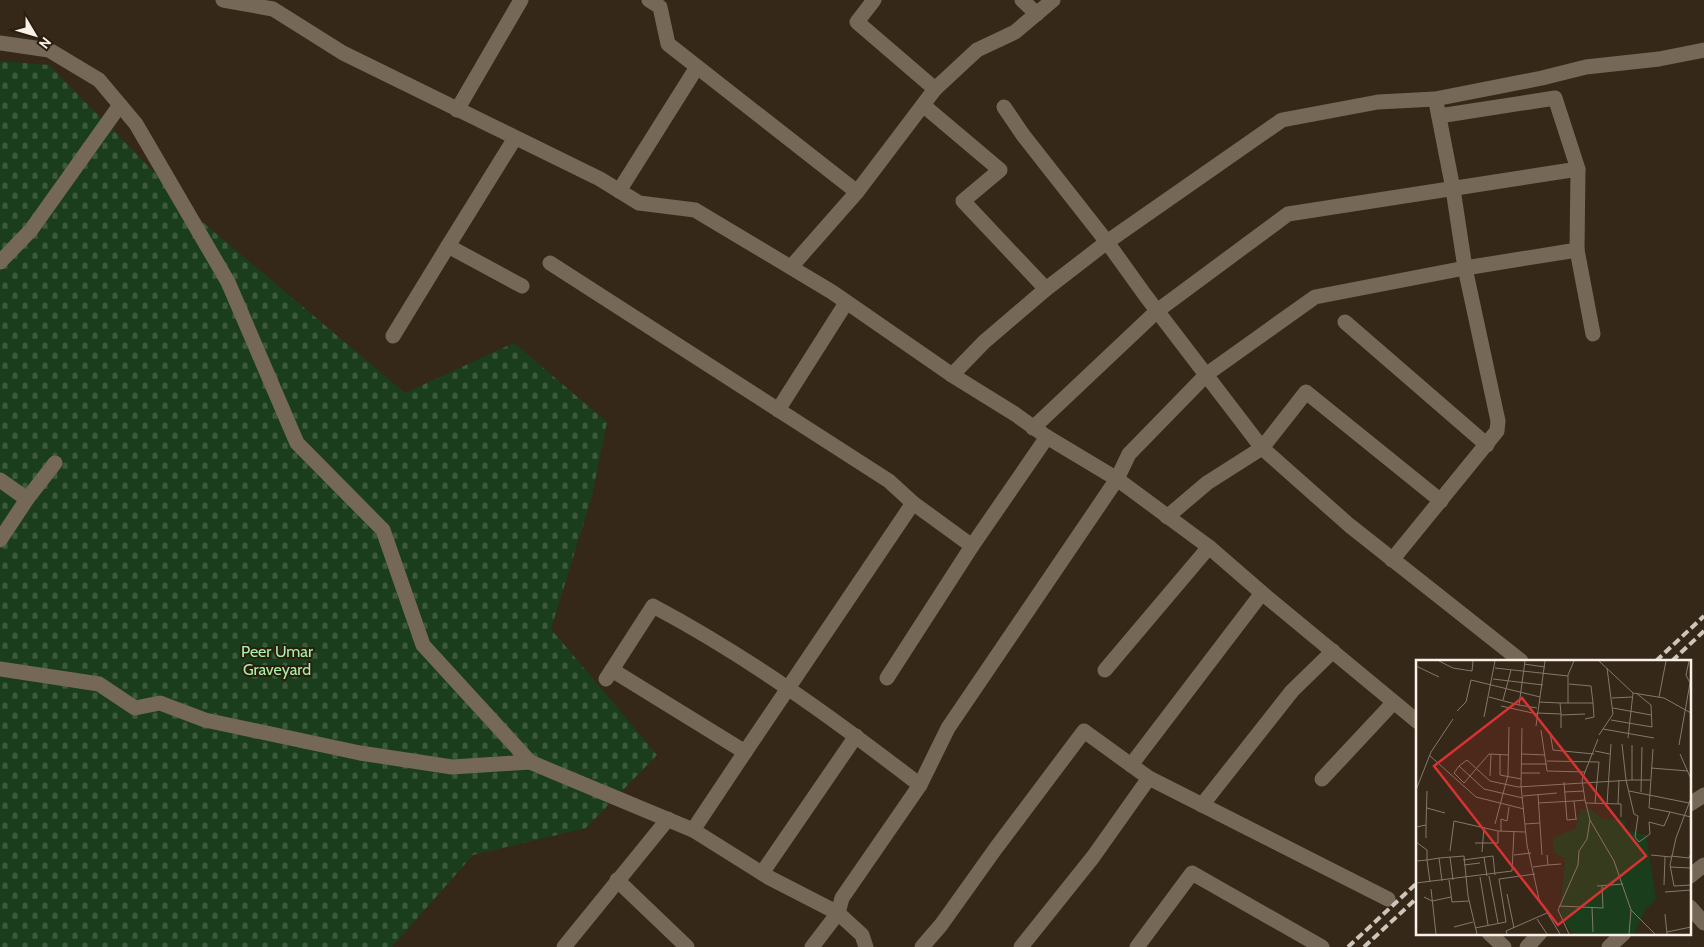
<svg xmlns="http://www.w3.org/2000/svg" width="1704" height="947" viewBox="0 0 1704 947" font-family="Cabin,sans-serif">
	<defs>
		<pattern id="cemetery-stones" width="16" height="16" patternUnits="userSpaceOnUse" patternTransform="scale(1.25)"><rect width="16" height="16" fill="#1a3e1c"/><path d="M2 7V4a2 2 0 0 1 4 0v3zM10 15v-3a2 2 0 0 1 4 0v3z" fill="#3c5a3d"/></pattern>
	</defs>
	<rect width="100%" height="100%" fill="#352818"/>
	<!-- cemetery -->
	<path fill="url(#cemetery-stones)" d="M0,61L49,65L206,225L405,393L514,343L607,422L592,496L551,629L657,755L586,828L473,855L392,947H0Z"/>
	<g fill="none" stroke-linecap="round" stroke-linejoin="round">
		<!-- minor -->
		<g stroke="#766856" stroke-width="15">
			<path d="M223,0L273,9L343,53L600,179L639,203L695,210L832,292L952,375L1015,414L1047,437L1117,479L1209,547L1262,593L1418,722"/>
			<path d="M649,0L660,7L668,44L857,192"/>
			<path d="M874,0L857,22L935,89"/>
			<path d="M1022,0L1037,14"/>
			<path d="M0,43L49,50L99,80L136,124L228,282L297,443L383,530L423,645L530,762"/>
			<path d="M923,105L1000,170L963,201L1046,289"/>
			<path d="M1004,107L1023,135L1107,242L1145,295L1262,448L1349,525L1521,661"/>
			<path d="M457,110L521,0"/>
			<path d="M619,191L697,67"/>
			<path d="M448,246L515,138"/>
			<path d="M1577,250L1593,334"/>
			<path d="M0,262L31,230L120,105"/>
			<path d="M550,263L889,481L913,503L972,546"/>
			<path d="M791,267L857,192L935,89L977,50L1015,32L1053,0"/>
			<path d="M1345,322L1487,445"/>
			<path d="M393,336L448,246L522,286"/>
			<path d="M952,375L984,342L1046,289L1107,242L1282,120L1378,102L1435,99L1542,78L1586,67L1659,59L1704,50"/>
			<path d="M778,410L846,303"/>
			<path d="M1033,428L1157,311L1288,214L1578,169L1555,98L1439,116"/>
			<path d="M0,480L27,499"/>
			<path d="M1167,517L1207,483L1262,448L1306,392L1441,501"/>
			<path d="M0,540L27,499L55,463"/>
			<path d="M1392,560L1497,431L1498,421L1465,268L1453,189L1437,107"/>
			<path d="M0,669L99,684L135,708L160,703L205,720L360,753L452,767L530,762L693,830"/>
			<path d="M612,670L745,752L693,830L768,877L838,913L862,935L866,947"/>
			<path d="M1105,670L1209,547"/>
			<path d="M887,678L972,546L1047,437"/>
			<path d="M606,679L653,606C749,657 834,719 920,785"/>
			<path d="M745,752L913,503"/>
			<path d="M1131,765L1262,593"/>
			<path d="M1322,779L1393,703"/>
			<path d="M1690,804L1704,795"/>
			<path d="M1202,805L1292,691L1333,651"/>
			<path d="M762,873L856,736"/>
			<path d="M1690,876L1704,865"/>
			<path d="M617,880L687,947"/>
			<path d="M1690,907L1704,923"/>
			<path d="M1489,933L1504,947"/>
			<path d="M564,947L668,819"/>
			<path d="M812,947L838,913L842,898L920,785L948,728L1117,479L1129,454L1207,374L1315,297L1465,268L1577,250L1578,169"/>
			<path d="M922,947L941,925L996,848L1084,731L1149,778L1388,899"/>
			<path d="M1021,947L1093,857L1149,778"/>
			<path d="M1137,947L1192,873L1322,947"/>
			<path d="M1527,947L1540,933"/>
			<path d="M1609,947L1624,933"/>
		</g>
		<!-- rail -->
		<g stroke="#cfc6bb" stroke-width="4" stroke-dasharray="8 4" stroke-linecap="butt">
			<path d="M1656,661L1704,616"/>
			<path d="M1672,661L1704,631"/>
			<path d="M1348,947L1418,882"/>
			<path d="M1364,947L1418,897"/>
		</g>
	</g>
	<g text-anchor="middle" stroke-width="4" stroke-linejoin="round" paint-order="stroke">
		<!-- park labels -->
		<g font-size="16" fill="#a9f1aa" stroke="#2a1f0f">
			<text x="277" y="657">Peer Umar<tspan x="277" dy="18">Graveyard</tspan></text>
		</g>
	</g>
	<!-- overview -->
	<g transform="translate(1416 660)">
		<rect width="275" height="275" fill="#352818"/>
		<path d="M164,149L176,150L187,159L209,160L210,170L230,175L240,239L229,250L218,274H157L144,255L149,199L137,192V178L160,168Z" fill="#1a3e1c"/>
		<path fill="none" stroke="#83786b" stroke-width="1" d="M23,1L37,8L56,11L57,1M109,1L103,45L121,48M183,1L217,33L248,38L275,53M108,4L129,7M0,6L23,17M79,8L152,16M77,19L127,25M153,24L175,26L177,43M73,37L103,45M243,37L250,1M196,38L216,37M87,40L95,10M123,42L144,43L145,54M144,43H177L178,57L169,59M152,43V15L158,1M85,46L121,54M197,48L235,55M41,51L50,42L55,20L124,37M121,53L145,54V68M145,55L169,54M68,57L79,1M195,60L236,67L235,45L220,33M120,66L129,1M106,68L105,126L111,185L123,239L144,274M187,69L238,78M125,70L131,111L169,112L182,79M134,72L137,90L178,94M183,75L197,54L191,8M212,78L217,33M206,84L210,120L218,154L222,156L219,177L223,182L234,174L233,162L248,166L254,152L275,157M263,85L274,23L270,15L273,1M237,89L233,148L254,152M179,91L194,94M84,94V115L105,119M106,94L129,95M264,94L275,119M13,95L60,137L108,149M131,101L183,102L179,143M105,104H131M43,106L51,100L74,121L102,127L216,120V85M235,108L272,111M105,113H124M74,116L75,94M216,120H234M148,122L151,160L161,159M48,123L38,113L43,106L68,129L107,138M48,123L73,94L93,95M0,130L15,92L37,59M213,131L273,143M148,132L168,131M225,132L226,87M122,135L126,195M107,136L141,133M275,138L260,178L254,205L258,226L275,225M169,140L174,160L198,201L215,250L239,274M122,143L158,141M170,143L205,144V157M191,144L195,84M202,144L203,120M11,148L29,153M160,159L158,141L169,140L166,120L169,112M79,164L92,115L93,67M109,164L124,163M10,165L11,131M0,167L10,165V178M85,171V159L91,161L93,147M0,182L11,190V200L23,198L26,221M59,183H82V171M34,191L38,161L82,171L109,172M66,192L68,167M98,195L115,193M131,195L132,205L145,204M235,195L255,197M255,196L273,198L275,193M34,197L37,220M68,197L71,216M23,198L48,196L52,236L61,274M47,200L77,196L79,215M1,201L11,200L14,222M48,205L64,203M117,207L132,205M254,207L275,208M73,216L82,263M64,217L72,265M33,220L36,242L53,241M0,223L96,211L98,171M248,225L249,197M181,226L207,224M15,229L20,274M249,232L275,230M91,234L98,268M8,237L16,241L35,237M143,246L187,248L186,226M176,247L177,272M249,254L251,274M121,259L131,274M38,267L57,262M59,268L90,262L83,219L119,214M251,272L275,267M91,274L90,271L131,253M153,274L142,250L162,205L163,191L171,179L174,160M213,274L215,250"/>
		<path fill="#d83232" fill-opacity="0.15" stroke="#d83232" stroke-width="2.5" d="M106,38L230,196L142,265L18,106Z"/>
		<rect width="275" height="275" fill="none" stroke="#f9f1e7" stroke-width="2.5"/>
	</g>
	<!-- north arrow -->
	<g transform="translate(35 35) rotate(128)" stroke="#2a1f0f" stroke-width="4" paint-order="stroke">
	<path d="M0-4L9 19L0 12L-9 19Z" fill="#f9f1e7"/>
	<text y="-8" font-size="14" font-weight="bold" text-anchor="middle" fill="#f9f1e7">N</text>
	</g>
</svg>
